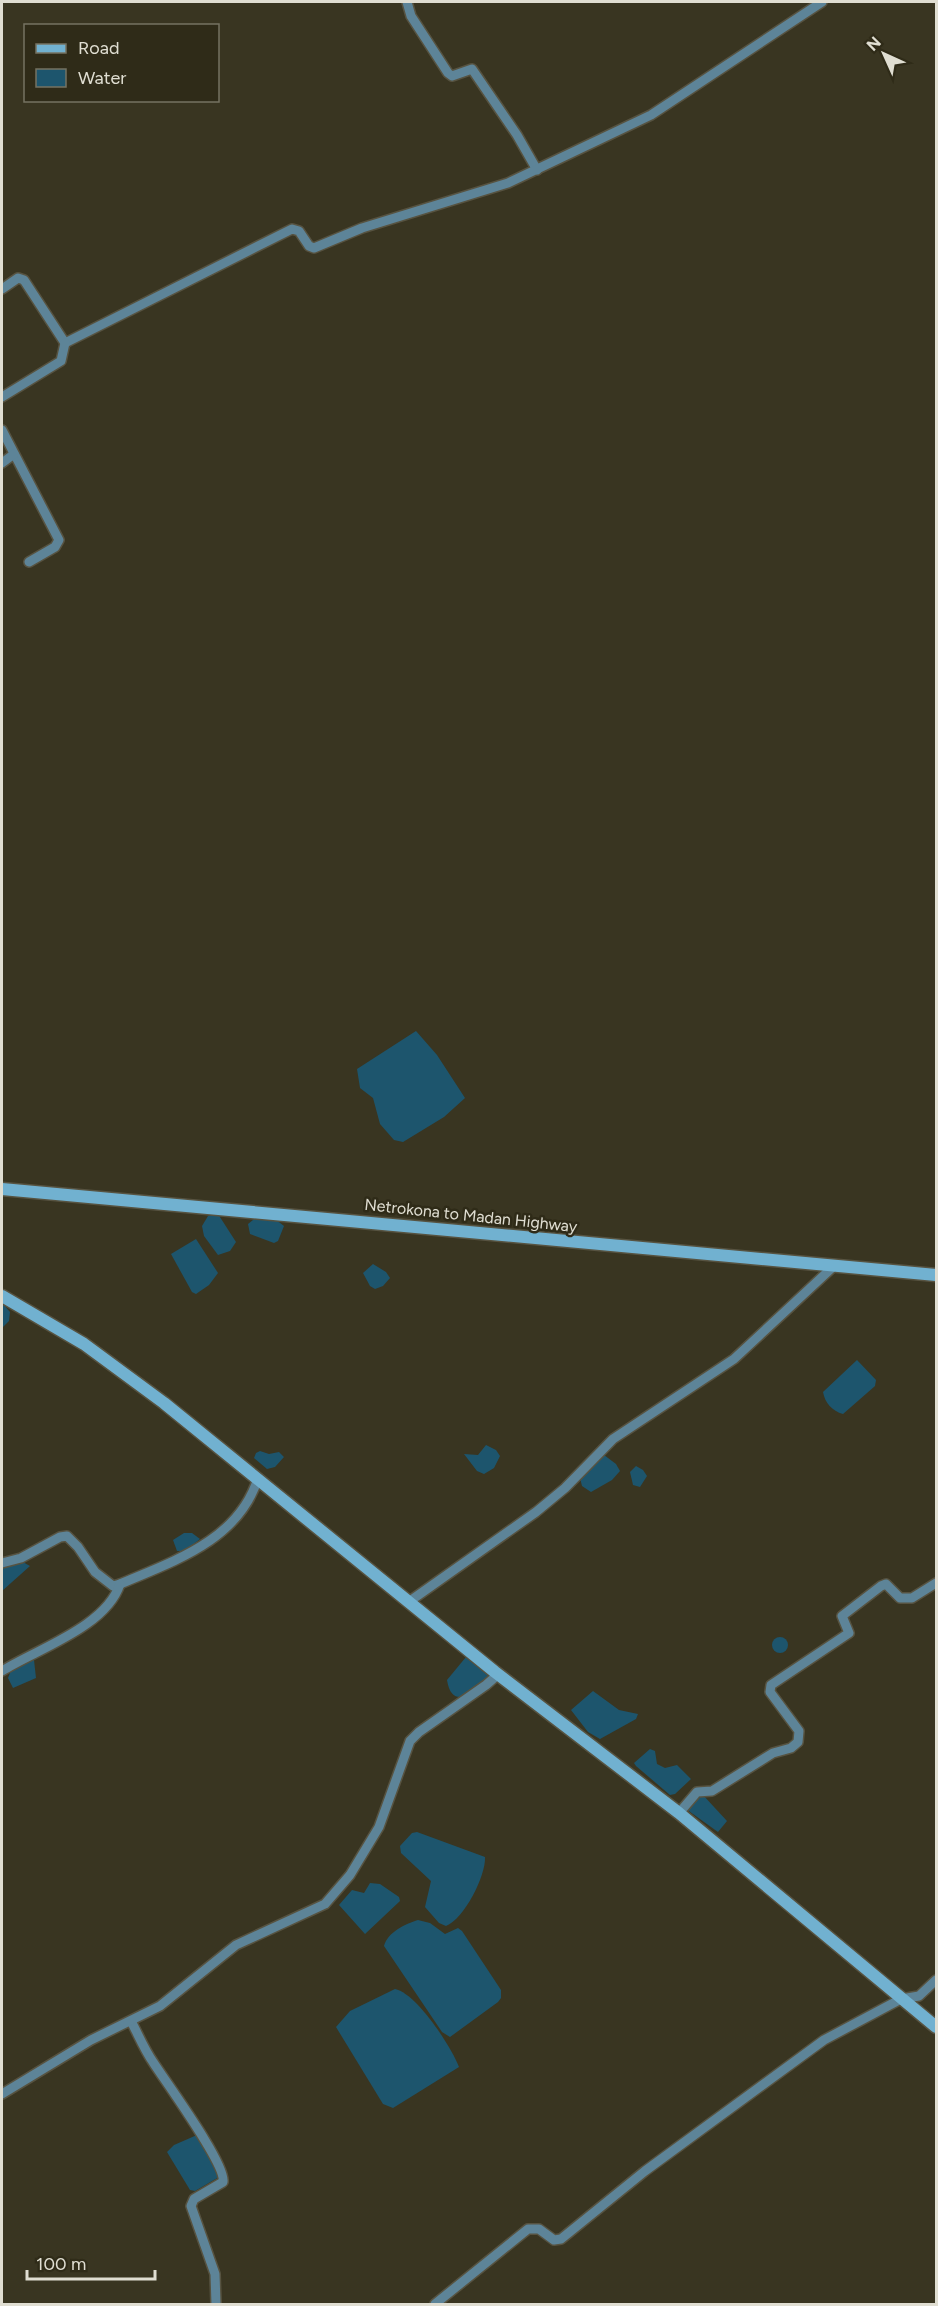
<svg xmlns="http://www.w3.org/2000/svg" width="938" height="2306" viewBox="0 0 938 2306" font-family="Figtree,sans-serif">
	<rect width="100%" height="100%" fill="#393521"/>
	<!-- water -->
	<g fill="#1d556d">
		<path d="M416,1031L437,1055L465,1098L444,1117L403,1142L394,1140L380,1124L373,1098L360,1088L357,1069Z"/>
		<path d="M218,1214L236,1242L230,1251L218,1255L204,1236L202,1226L208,1216Z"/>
		<path d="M258,1216L275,1219L284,1226L278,1241L274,1243L250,1234L248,1224Z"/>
		<path d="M196,1239L218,1273L209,1285L196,1294L192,1292L171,1254Z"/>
		<path d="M373,1264L386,1272L390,1278L383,1286L375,1289L370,1286L363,1273Z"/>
		<path d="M2,1303L10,1312L9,1321L2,1328Z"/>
		<path d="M857,1360L876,1380L875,1386L843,1414C832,1411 825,1403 823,1392Z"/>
		<path d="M486,1445L496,1450L500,1456L494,1468L484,1474L477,1471L464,1454L478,1455Z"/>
		<path d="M260,1451L269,1454L279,1452L284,1457L275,1467L267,1469L254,1458L256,1453Z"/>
		<path d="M604,1455L616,1464L620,1471L612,1480L591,1492L582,1486L580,1478Z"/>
		<path d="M636,1466L643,1470L647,1476L640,1487L633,1485L630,1472Z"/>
		<path d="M184,1533H192L200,1539L185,1551H177L173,1540Z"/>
		<path d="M21,1561L30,1566L2,1591V1566Z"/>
		<circle cx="780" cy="1645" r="8"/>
		<path d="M30,1656L34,1660L36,1678L13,1688L8,1678L12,1668Z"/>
		<path d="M466,1657L472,1659L489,1674C479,1691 452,1713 447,1680Z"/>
		<path d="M593,1691L619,1710L638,1714L636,1719L600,1739L588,1732L571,1710Z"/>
		<path d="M650,1749L655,1751L657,1764L665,1768L677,1765L691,1779L675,1794L670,1795L636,1766L634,1763Z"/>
		<path d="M702,1794L727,1821L718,1832L686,1809Z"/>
		<path d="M417,1832L485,1857C486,1876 464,1919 446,1926L439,1923L425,1907L431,1881L401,1853L400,1846L412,1833Z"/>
		<path d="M370,1883L380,1884L399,1897L400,1901L365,1934L339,1905L352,1890L364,1893Z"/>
		<path d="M418,1920L430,1923L445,1934L458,1928L462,1931L501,1990V1998L498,2002L450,2037L442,2032L384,1946C388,1932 405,1924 418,1920Z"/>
		<path d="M395,1989C416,1993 451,2046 459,2067L393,2108L383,2104L336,2027L350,2011Z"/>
		<path d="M197,2135L219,2173V2177L195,2191L190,2190L167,2152L174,2145Z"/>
	</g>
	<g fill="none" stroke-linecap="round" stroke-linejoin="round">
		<defs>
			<g id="minor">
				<path d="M407,2L411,16L448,73L452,76L472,69L517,135L537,170"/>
				<path d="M2,289L18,278L24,280L65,343L292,229L299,231L309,246L314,248L362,228L508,183L651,115L822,2"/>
				<path d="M2,397L61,361L65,343"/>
				<path d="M2,430L59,540L55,547L29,562"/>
				<path d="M2,463L14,454"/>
				<path d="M2,1563L21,1558L60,1537L67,1536L78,1547L95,1572L113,1586L120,1584C174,1561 239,1540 258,1478"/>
				<path d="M410,1601L536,1512L565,1488L613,1439L734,1359L835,1265"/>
				<path d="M2,1671C37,1649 106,1627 120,1584"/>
				<path d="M679,1813L697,1792L712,1791L773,1753L791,1748L798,1742L799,1731L770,1692L771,1685L849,1633L842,1616L881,1586L886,1584L900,1598H912L936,1583"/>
				<path d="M131,2021C138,2034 144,2049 153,2062C165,2081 227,2165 223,2182L194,2199L191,2206L215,2274L216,2304"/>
				<path d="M2,2094L91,2040L160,2006L236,1945L325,1904L350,1875L379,1827L410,1741L419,1732L486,1685L494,1678L495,1672"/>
				<path d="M435,2304L528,2229H539L554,2240L561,2239L645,2171L824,2040L901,1999L919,1996L936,1980"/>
			</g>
			<g id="secondary">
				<path d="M2,1189L936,1275"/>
				<path d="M2,1296L84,1344L164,1403L495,1672L679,1813L936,2027"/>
			</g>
		</defs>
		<!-- minor casing -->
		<use href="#minor" stroke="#575341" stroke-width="12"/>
		<!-- secondary casing -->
		<use href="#secondary" stroke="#575341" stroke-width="15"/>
		<!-- minor -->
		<use href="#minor" stroke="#5d8498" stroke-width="9"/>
		<!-- secondary -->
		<use href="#secondary" stroke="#71b1d0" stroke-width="12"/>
	</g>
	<g text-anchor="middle" stroke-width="5" stroke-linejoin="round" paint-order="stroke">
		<!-- street labels -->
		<g font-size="16" fill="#e0ded2" stroke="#2f2b18">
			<text transform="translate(471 1215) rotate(6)" y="6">Netrokona to Madan Highway</text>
		</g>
	</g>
	<!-- border -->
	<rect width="938" height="2306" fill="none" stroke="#e0ded2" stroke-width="6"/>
	<!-- legend -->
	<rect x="24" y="24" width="195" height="78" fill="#2f2b18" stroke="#767362" stroke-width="1.5"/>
	<rect x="36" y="44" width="30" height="9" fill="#71b1d0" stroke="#767362" stroke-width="1.5"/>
	<text x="78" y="54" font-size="18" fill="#e0ded2">Road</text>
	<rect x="36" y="69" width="30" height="18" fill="#1d556d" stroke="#767362" stroke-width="1.5"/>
	<text x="78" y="84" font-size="18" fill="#e0ded2">Water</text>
	<!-- north arrow -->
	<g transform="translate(884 54) rotate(315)" stroke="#2f2b18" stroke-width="4.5" paint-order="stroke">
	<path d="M0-4.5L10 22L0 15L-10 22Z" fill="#e0ded2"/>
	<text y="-9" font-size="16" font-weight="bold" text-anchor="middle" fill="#e0ded2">N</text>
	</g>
	<!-- scale -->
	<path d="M27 2270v9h128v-9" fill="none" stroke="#e0ded2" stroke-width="3"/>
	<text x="36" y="2270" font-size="18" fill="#e0ded2" stroke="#2f2b18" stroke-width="4.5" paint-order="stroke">100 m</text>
</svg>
